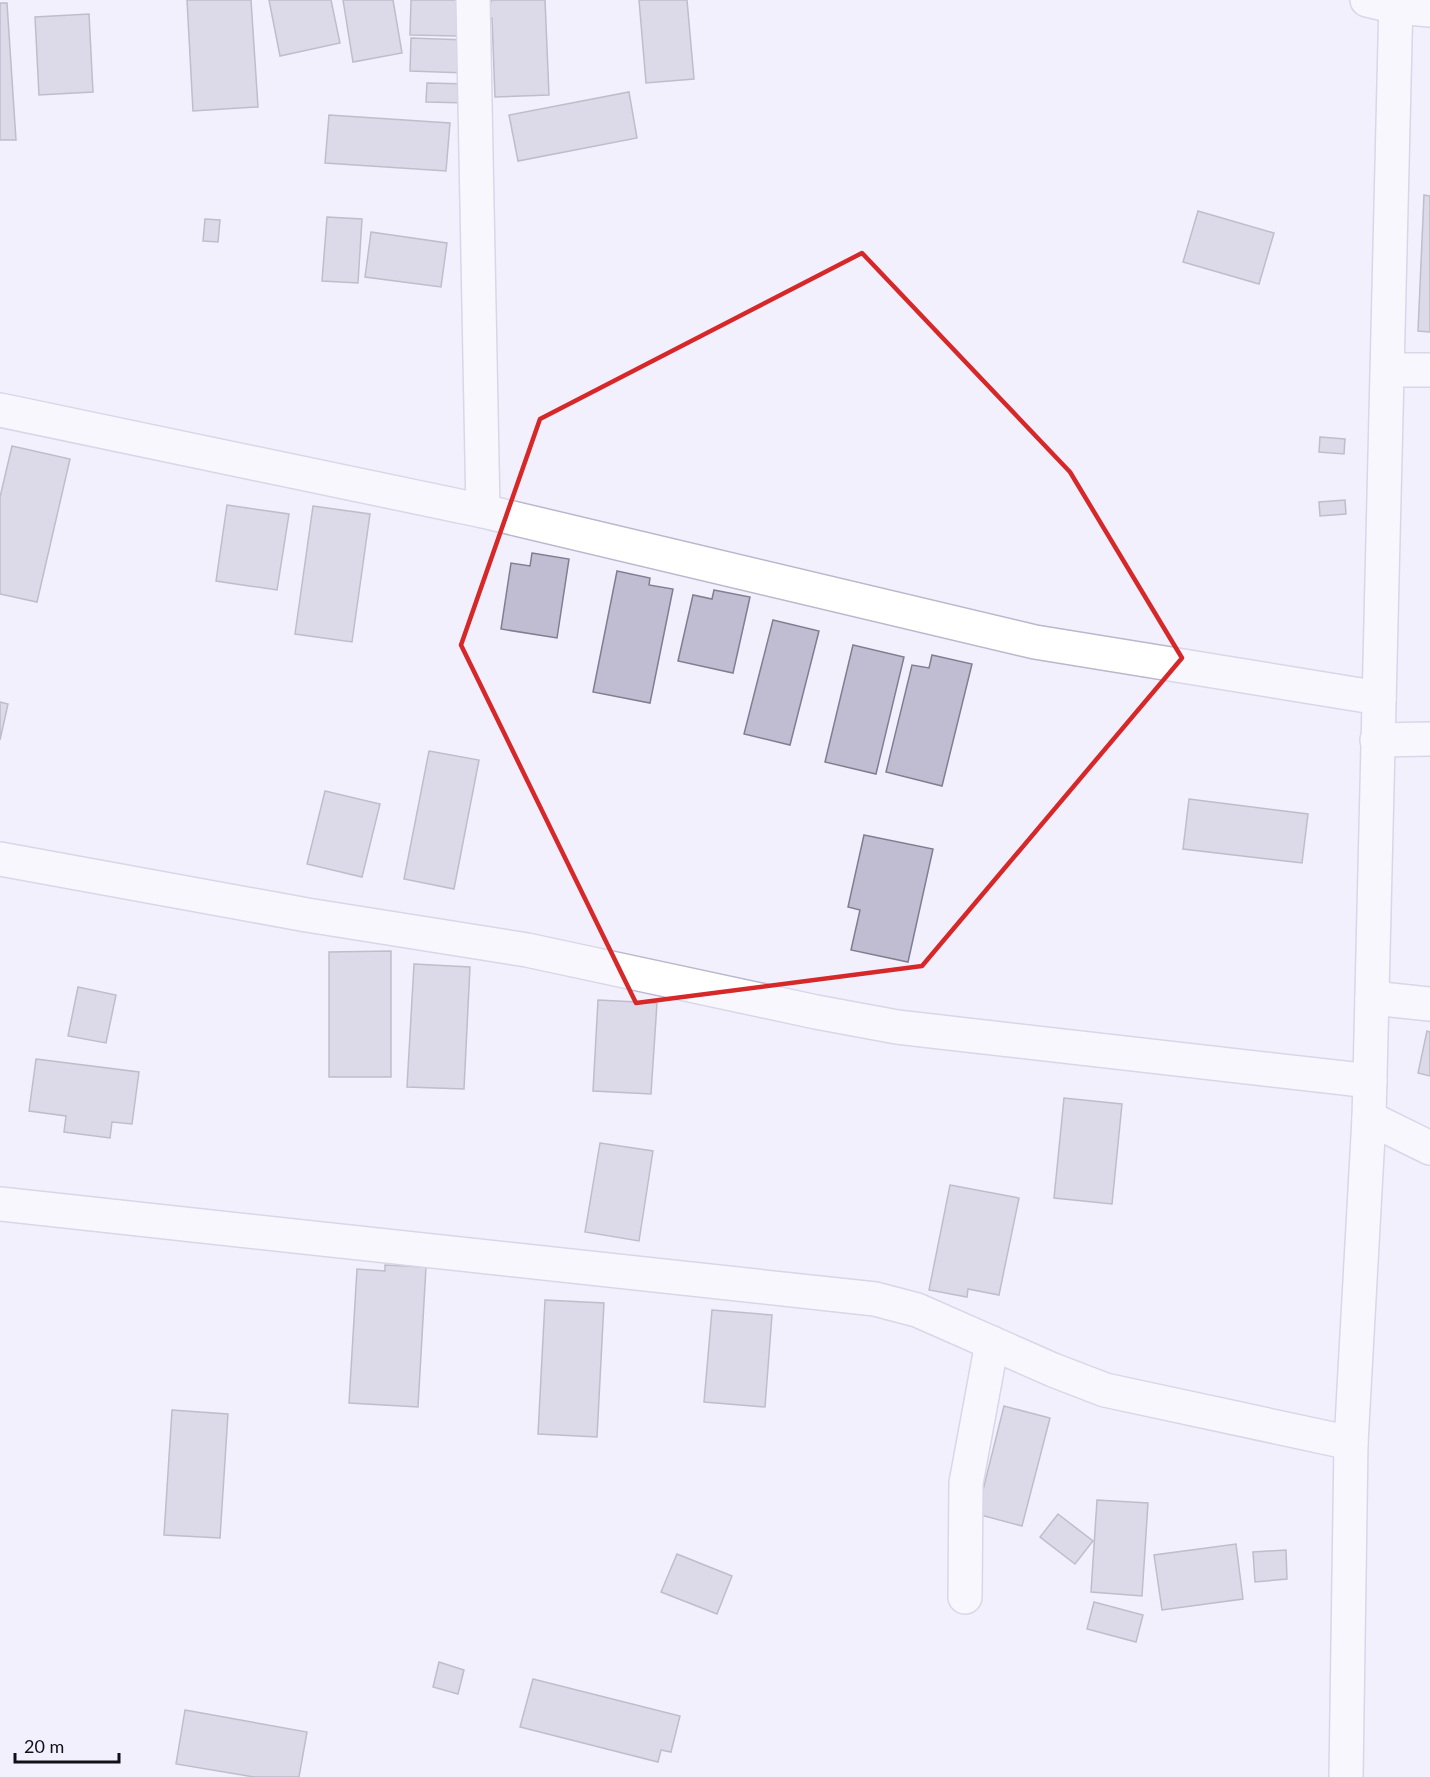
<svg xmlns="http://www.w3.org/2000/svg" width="1430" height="1777" viewBox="0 0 1430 1777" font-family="Lato,sans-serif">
	<rect width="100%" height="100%" fill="#f3f0fd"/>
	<!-- building -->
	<g fill="#c0bcd1" stroke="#827e92" stroke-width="1.5">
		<path d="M187,0H251L258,107L193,111Z"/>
		<path d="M269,0H331L340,43L280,56Z"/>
		<path d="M343,0H393L402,53L353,62Z"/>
		<path d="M411,0H458L457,36L410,35Z"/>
		<path d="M491,0H545L549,95L495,97L492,18L481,19L480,3L491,2Z"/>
		<path d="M639,0H687L694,79L646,83Z"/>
		<path d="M0,3H7L16,140H0Z"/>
		<path d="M89,14L93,92L39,95L35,17Z"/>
		<path d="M411,38L466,40L465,73L410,71Z"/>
		<path d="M427,83L469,84L468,103L426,102Z"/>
		<path d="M629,92L637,138L518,161L509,115Z"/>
		<path d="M329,115L450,123L446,171L325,163Z"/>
		<path d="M1424,195L1430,196V332L1418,331Z"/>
		<path d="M1198,211L1274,233L1259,284L1183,262Z"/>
		<path d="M327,217L362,219L358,283L322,281Z"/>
		<path d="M205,219L220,220L218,242L203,241Z"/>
		<path d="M371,232L447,243L441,287L365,277Z"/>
		<path d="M1320,437L1345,439L1344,454L1319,452Z"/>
		<path d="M12,446L70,459L37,602L0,594V497Z"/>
		<path d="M1345,500L1346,514L1320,516L1319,502Z"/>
		<path d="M227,505L289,514L277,590L216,581Z"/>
		<path d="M313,506L370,514L352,642L295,634Z"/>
		<path d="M532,553L569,559L557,638L501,629L511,563L530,566Z"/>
		<path d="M617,571L650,578L649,585L673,589L650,703L593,692Z"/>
		<path d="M714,590L750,597L733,673L678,661L693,595L712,599Z"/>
		<path d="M773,620L819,631L790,745L744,734Z"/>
		<path d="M853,645L904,657L876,774L825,762Z"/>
		<path d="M932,655L972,664L942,786L886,772L912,665L929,668Z"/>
		<path d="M0,702L8,704L0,740Z"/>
		<path d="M429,751L479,760L454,889L404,879Z"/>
		<path d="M325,791L380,804L362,877L307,864Z"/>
		<path d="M1189,799L1308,814L1302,863L1183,849Z"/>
		<path d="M864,835L933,849L908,962L851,950L860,910L848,907Z"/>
		<path d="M391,951V1077H329V952Z"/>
		<path d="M414,964L470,967L464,1089L407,1087Z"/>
		<path d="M78,987L116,995L106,1043L68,1036Z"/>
		<path d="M598,1000L657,1003L651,1094L593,1091Z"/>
		<path d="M1427,1031L1430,1032V1076L1418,1073Z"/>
		<path d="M36,1059L139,1072L132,1124L112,1122L110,1138L64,1132L66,1116L29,1111Z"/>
		<path d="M1064,1098L1122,1104L1112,1204L1054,1198Z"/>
		<path d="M600,1143L653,1151L639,1241L585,1232Z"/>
		<path d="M950,1185L1019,1198L999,1295L968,1289L967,1297L929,1290Z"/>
		<path d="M385,1265L426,1267L418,1407L349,1403L357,1269L385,1271Z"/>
		<path d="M545,1300L604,1303L597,1437L538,1434Z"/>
		<path d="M712,1310L772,1315L765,1407L704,1402Z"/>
		<path d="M1004,1406L1050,1418L1022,1526L977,1514Z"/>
		<path d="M172,1410L228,1414L220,1538L164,1535Z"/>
		<path d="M1097,1500L1148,1503L1142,1596L1091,1592Z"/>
		<path d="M1058,1514L1093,1541L1075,1564L1040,1537Z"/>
		<path d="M1236,1544L1243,1599L1162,1610L1154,1555Z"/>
		<path d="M1286,1550L1287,1579L1255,1582L1253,1552Z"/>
		<path d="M677,1554L732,1576L717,1614L661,1592Z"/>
		<path d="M1094,1602L1143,1615L1136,1642L1087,1629Z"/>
		<path d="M439,1662L464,1670L458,1694L433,1687Z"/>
		<path d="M533,1679L680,1716L671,1752L661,1750L658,1762L520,1727Z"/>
		<path d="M185,1710L307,1732L299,1777H254L176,1764Z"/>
	</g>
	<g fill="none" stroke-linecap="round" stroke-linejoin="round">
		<defs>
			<g id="minor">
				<path d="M473,0L483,511"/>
				<path d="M1367,0L1396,7L1430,10"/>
				<path d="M1388,370H1430"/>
				<path d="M0,410L483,511L1035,642L1379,698"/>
				<path d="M1377,740L1430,739"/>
				<path d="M0,859L307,915L527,950L816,1012L897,1027L1370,1081"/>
				<path d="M1372,998L1430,1004"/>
				<path d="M1369,1118L1430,1148"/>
				<path d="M0,1204L875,1299L917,1310L1053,1370L1105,1390L1351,1443"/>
				<path d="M965,1597L966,1483L992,1343"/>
				<path d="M1346,1777L1351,1443L1369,1118L1396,0"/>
			</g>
		</defs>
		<!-- minor casing -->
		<use href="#minor" stroke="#bbb7cc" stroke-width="36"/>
		<!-- minor -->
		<use href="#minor" stroke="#fff" stroke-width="33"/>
	</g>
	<!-- marked area -->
	<path d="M0 0H1430V1777H0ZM862,253L1070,472L1182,658L922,966L636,1003L461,645L540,419Z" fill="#f3f0fd" fill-opacity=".55" fill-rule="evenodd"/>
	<path fill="none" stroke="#d62828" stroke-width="4.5" stroke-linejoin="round" d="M862,253L1070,472L1182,658L922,966L636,1003L461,645L540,419Z"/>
	<!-- scale -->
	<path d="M15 1753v9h104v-9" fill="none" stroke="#121017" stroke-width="3"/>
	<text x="24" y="1753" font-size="18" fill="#121017" stroke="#f3f0fd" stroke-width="4.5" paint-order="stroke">20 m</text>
</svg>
